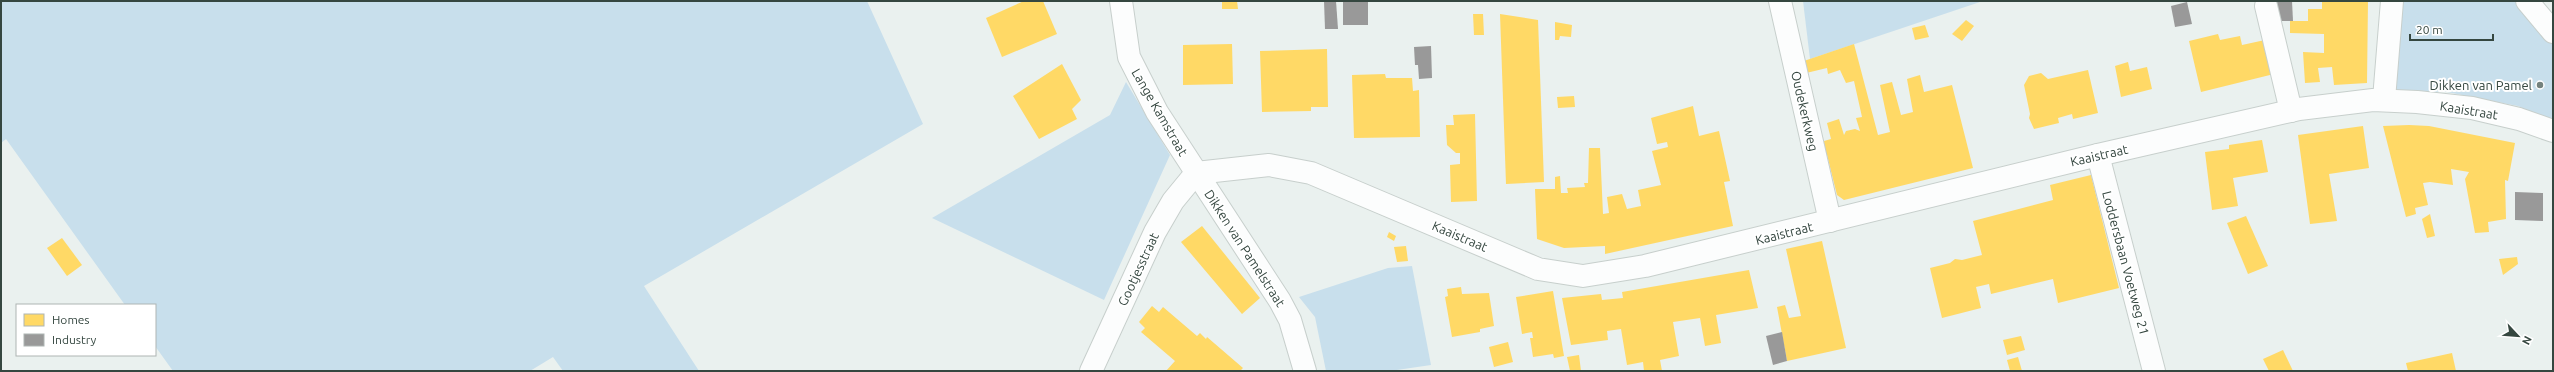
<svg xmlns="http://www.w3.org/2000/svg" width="2554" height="372" viewBox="0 0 2554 372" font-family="Ubuntu,sans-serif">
	<rect width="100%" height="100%" fill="#eaf1ef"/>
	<!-- green -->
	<g fill="#c8dfec">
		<path d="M1,1H867L923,124L644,286L699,371H563L553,357L530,371H173L155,346V305H125L6,139L1,143Z"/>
		<path d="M1803,1H1983L1810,59Z"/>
		<path d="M2392,1H2521L2553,41V122L2518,106L2442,91L2384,99Z"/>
		<path d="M1126,82L1170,155L1104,300L932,218L1110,115Z"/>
		<path d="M1412,266L1431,365L1390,371H1326L1315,317L1299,297L1388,268Z"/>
	</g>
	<!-- homes -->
	<g fill="#ffd966">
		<path d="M1024,1H1043L1057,34L1002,57L986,18Z"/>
		<path d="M1222,1H1237L1238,9H1222Z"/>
		<path d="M2322,1H2368L2367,83L2334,85L2332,67L2318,68L2320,82L2305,83L2303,52L2324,53V34L2290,33V21H2308V9H2322Z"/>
		<path d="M1473,14H1483L1484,35H1474Z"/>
		<path d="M1500,14L1538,20L1544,182L1506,184Z"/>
		<path d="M1966,20L1974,26L1962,41L1952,34Z"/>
		<path d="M1555,22L1572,25L1571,37L1560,36L1559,40H1555Z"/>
		<path d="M1925,25L1929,37L1915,40L1912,28Z"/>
		<path d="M2218,34L2220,40L2240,36L2242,45L2265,40L2274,74L2201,92L2189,41Z"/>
		<path d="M1232,44L1233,84L1183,85V45Z"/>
		<path d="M1854,44L1878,135L1890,132L1880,85L1892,82L1901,115L1913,112L1907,79L1920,75L1924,92L1952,85L1973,168L1844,200L1837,195L1827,155L1821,157L1817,143L1831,139L1827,123L1839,119L1844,135L1846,131L1855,129L1860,131L1856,118L1862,117L1854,81L1846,83L1840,70L1828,74L1827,68L1802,74L1798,63Z"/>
		<path d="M1327,49L1328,107H1311V111L1262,112L1260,51Z"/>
		<path d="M2128,62L2130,71L2147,67L2152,89L2121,97L2115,66Z"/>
		<path d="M1062,64L1081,100L1072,109L1077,119L1039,139L1013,96Z"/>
		<path d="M2088,70L2098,113L2073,119L2072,114L2058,118L2059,123L2034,129L2029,118L2030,114L2024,85L2029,76L2041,73L2048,79Z"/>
		<path d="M1385,74L1386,78H1412L1413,91L1419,90L1420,137L1354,138L1352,75Z"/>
		<path d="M1574,96L1575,107L1558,108L1557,97Z"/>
		<path d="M1693,106L1699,136L1719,131L1730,181L1724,182L1733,226L1605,254V246L1564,248L1537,239L1535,189H1555V177L1560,176L1561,193H1568L1567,188L1585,187L1584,183H1588L1589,148H1600L1603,214L1609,213L1607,197L1622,194L1627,209L1641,206L1638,190L1661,185L1652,151L1668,147L1667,142L1657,144L1651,118Z"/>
		<path d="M1475,114L1477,201L1451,202L1450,165L1460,164V153H1456L1447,145L1446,125H1454L1453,115Z"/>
		<path d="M2409,125L2429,126L2515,143L2508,181L2505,180L2506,219L2488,222L2489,232L2475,233L2465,179L2469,172L2451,169L2453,185L2430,182L2423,183L2428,205L2415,208L2416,214L2406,217L2383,126Z"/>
		<path d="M2363,126L2369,168L2329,174L2337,221L2310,224L2298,135Z"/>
		<path d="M2262,140L2268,172L2233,178L2238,206L2212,210L2205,152L2229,149V145Z"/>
		<path d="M2091,175L2119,288L2058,303L2053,279L1991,294L1989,284L1976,287L1981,308L1942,318L1930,268L1950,263L1955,259L1962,260L1982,255L1973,221L2053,200L2050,185Z"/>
		<path d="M2430,214L2435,236L2427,238L2422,219Z"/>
		<path d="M2246,216L2268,266L2248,274L2227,223Z"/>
		<path d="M1202,226L1260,298L1242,314L1181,242Z"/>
		<path d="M1389,232L1396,236L1394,241L1387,237Z"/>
		<path d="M62,238L82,265L67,276L47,248Z"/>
		<path d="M1822,241L1846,348L1787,361L1777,307L1785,305L1789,318L1801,316L1786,249Z"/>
		<path d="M1406,246L1408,261L1397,262L1394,247Z"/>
		<path d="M2517,257L2518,264L2503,275L2499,259Z"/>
		<path d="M1749,270L1758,308L1716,315L1721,343L1705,346L1700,318L1673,322L1679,356L1660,360L1662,371H1644L1643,362L1627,365L1621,329L1607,331L1608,340L1571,345L1562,298L1601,294L1602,300L1623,298L1622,292Z"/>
		<path d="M1461,287L1462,294L1489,293L1494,326L1480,329V332L1452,337L1445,297L1448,296L1447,289Z"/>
		<path d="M1553,291L1564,356L1554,358L1553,354L1533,357L1530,338H1533L1532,332L1522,334L1516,297Z"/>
		<path d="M1152,306L1159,312L1163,307L1197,336L1200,333L1206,339L1207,337L1243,368L1240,371H1166L1175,361L1141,332L1145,328L1139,322Z"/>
		<path d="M2021,336L2025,350L2007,355L2003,340Z"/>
		<path d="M1508,342L1513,362L1494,367L1489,347Z"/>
		<path d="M2283,350L2293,371H2269L2263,359Z"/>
		<path d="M2452,353L2456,371H2408L2406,363Z"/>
		<path d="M1579,355L1581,371H1570L1567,357Z"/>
		<path d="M2018,357L2022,371H2010L2007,360Z"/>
	</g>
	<!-- industry -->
	<g fill="#999">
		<path d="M1324,1H1336L1338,29H1325Z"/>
		<rect x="1343" y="1" width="25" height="24"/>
		<path d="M2273,1H2292L2293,21H2281L2274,10Z"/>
		<path d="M2187,2L2192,24L2175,27L2171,6Z"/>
		<path d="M1431,46L1432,78L1419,79L1418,65H1415L1414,47Z"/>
		<path d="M2515,192L2543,193V221L2515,220Z"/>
		<path d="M1782,332L1787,361L1773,365L1766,336Z"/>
	</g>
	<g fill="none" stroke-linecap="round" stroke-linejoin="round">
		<defs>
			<g id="minor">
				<path d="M1121,1L1129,57L1157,112L1280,301L1290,320L1305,371"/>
				<path d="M1780,1L1830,221"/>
				<path d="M2527,1L2553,32"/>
				<path d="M2266,6L2291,111"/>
				<path d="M2384,99L2392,1"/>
				<path d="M2098,155L2154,371"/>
				<path d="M1196,173L1269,165L1311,173L1538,269L1583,276L1645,266L2098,155L2299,109L2373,100L2417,102L2472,108L2519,119L2553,131"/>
				<path d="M1091,371L1155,232L1173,201L1196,173"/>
			</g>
		</defs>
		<!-- minor casing -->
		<use href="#minor" stroke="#c7cfcc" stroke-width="24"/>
		<!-- minor -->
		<use href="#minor" stroke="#fcfdfd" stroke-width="22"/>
	</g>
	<!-- markers -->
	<circle fill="#74827d" stroke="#fff" stroke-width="1.5" cx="2540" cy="85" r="4"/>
	<g text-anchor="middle" stroke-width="4" stroke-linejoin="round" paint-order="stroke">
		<!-- poi labels -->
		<g font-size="13" fill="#354740" stroke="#fff" text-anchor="end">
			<text x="2532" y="90">Dikken van Pamel</text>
		</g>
		<!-- street labels -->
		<g font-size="13" fill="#354740" stroke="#fff">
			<text transform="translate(2469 110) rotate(9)" y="5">Kaaistraat</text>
			<text transform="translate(1805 111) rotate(77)" y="5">Oudekerkweg</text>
			<text transform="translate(1160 112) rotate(60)" y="5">Lange Kamstraat</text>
			<text transform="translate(2099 155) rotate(-13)" y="5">Kaaistraat</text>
			<text transform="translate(1784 233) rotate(-14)" y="5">Kaaistraat</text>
			<text transform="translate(1460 236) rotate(23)" y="5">Kaaistraat</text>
			<text transform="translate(1245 248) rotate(57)" y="5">Dikken van Pamelstraat</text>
			<text transform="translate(2126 263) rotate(75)" y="5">Loddersbaan Voetweg 21</text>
			<text transform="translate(1138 269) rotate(-65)" y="5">Gootjesstraat</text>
		</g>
	</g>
	<!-- border -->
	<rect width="2554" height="372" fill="none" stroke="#354740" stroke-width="4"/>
	<!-- legend -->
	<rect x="16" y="304" width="140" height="52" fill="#ffffff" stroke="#aeb5b3"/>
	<rect x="24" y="314" width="20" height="12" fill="#ffd966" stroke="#aeb5b3"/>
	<text x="52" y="324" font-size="12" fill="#354740">Homes</text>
	<rect x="24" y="334" width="20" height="12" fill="#999999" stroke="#aeb5b3"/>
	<text x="52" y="344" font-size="12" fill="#354740">Industry</text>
	<!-- north arrow -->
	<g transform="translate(2518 336) rotate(116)" stroke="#ffffff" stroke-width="3" paint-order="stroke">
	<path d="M0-3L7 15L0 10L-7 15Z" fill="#354740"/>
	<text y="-6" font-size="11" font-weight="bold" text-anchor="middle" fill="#354740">N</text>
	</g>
	<!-- scale -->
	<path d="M2410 34v6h83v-6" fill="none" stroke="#354740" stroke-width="2"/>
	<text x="2416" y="34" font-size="12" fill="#354740" stroke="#ffffff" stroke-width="3" paint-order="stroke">20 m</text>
</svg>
